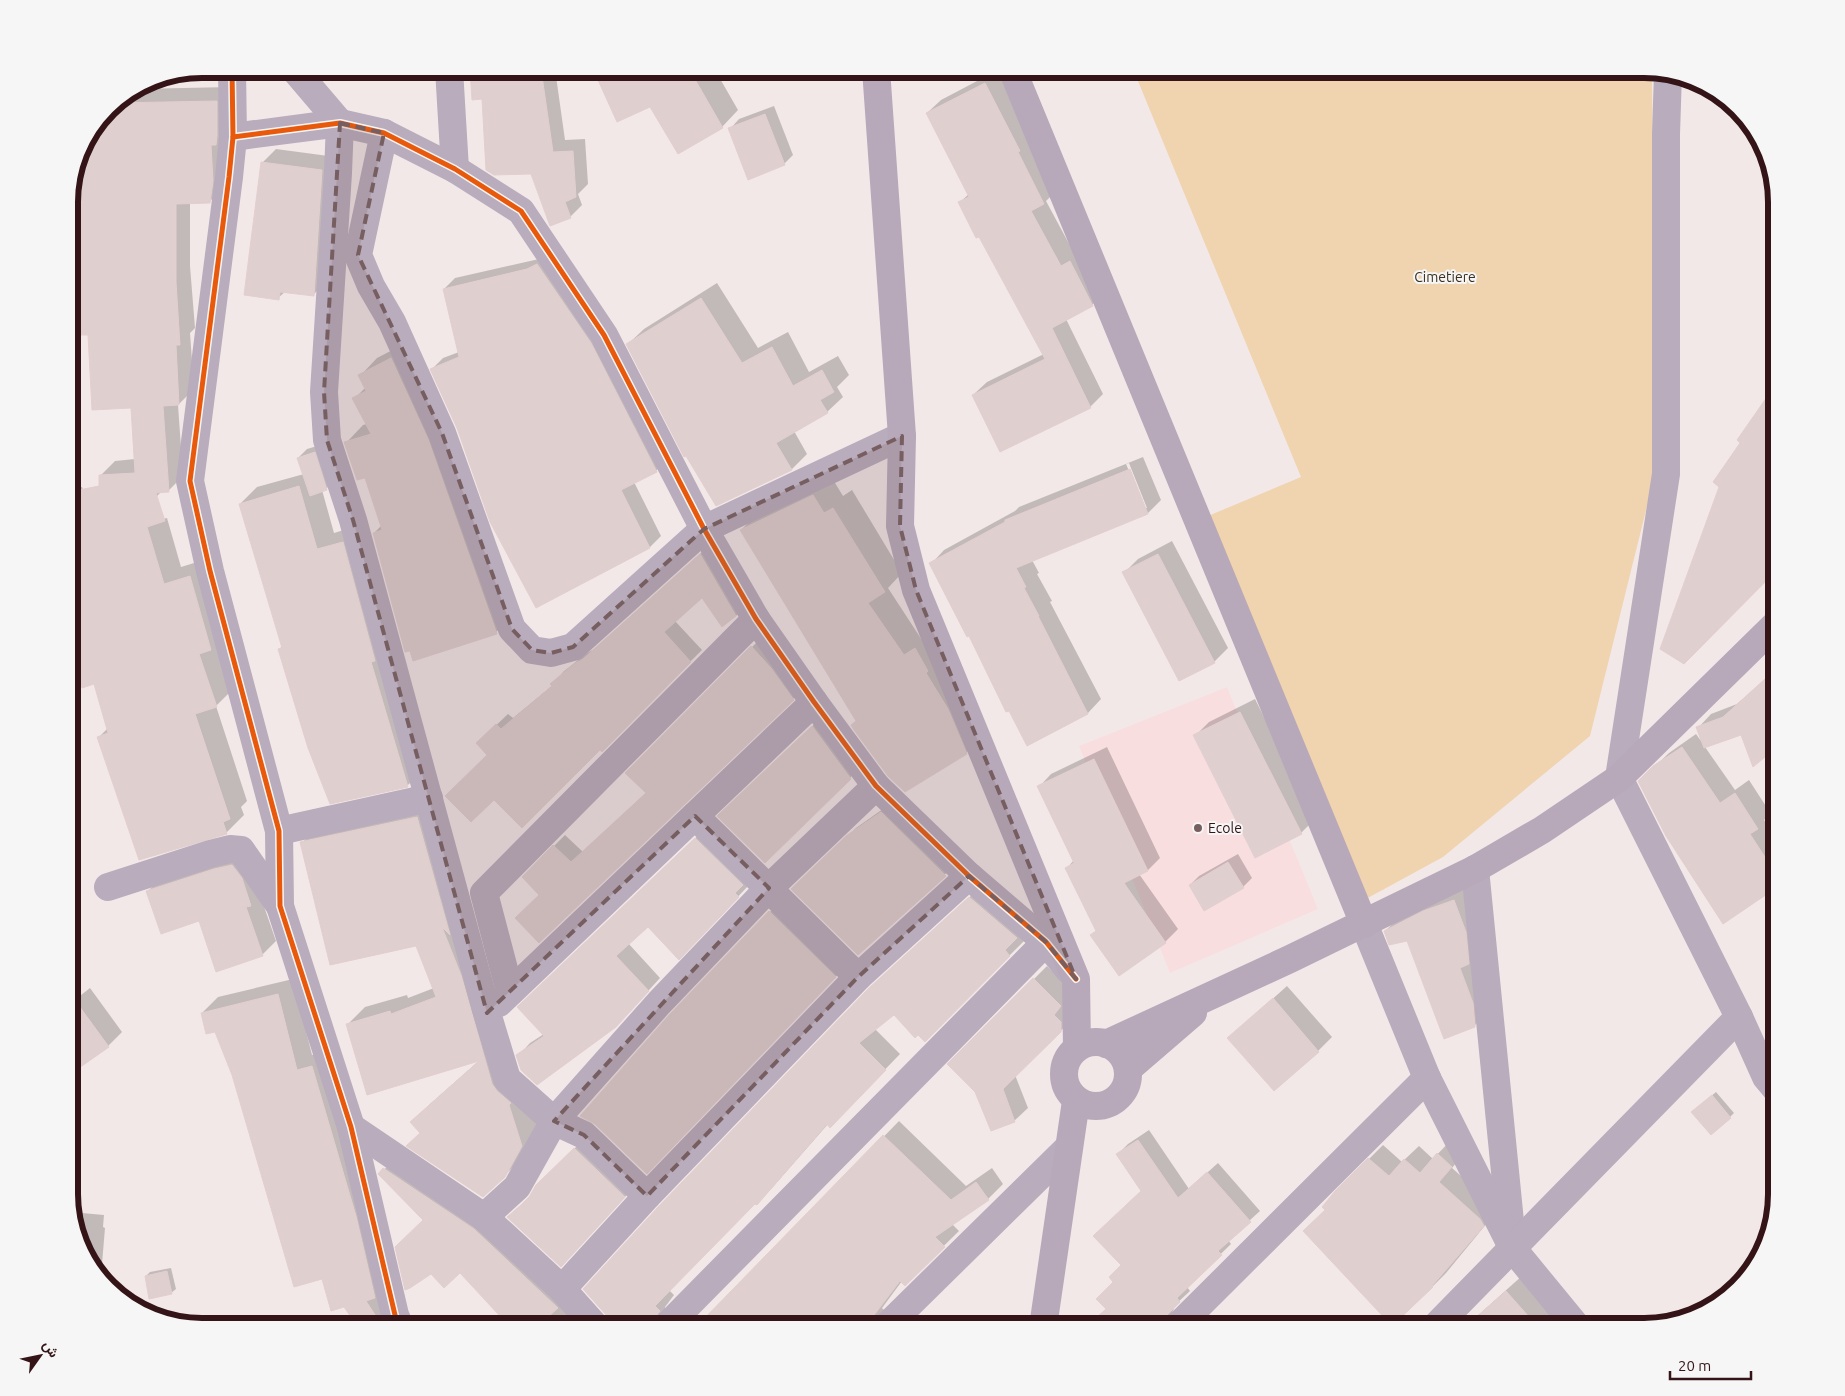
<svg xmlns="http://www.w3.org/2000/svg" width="1845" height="1396" viewBox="0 0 1845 1396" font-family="Ubuntu,Vazirmatn,sans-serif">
	<rect width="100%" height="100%" fill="#f3e8e8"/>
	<!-- built -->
	<path fill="#f9dedf" d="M1227,687L1318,909L1170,973L1079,746Z"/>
	<!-- green -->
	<path fill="#f0d3af" d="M1133,69H1644L1652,70L1655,474L1590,736L1443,857L1364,900L1208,516L1301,477Z"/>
	<!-- shadow -->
	<g fill="#0003" fill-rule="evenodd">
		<path d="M471,69H555L565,140L585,139L588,184L578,194L582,205L570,217L532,173L484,98H473Z"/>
		<path d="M594,69H727L715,70L738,110L722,127L651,105L618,120Z"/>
		<path d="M998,70L1033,137L1057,190L1046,201L1074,253L1105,292L1092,305L1066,319L1103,394L1090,407L973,395L987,382L1044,354L980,235L960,202L969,194L927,113L941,100Z"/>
		<path d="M231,87L224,187L209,202L190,203V266L195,328L190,333L194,389L178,405L183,476L168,491H162L157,496L98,487L101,484L100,476L115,461L135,459L132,407L77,315L69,317V202H78L77,164L83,143L114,102L135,89Z"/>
		<path d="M774,106L793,155L784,164L730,129L739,119Z"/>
		<path d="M276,149L336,157L327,281L313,295L286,291L278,298L262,163Z"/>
		<path d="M539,259L667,459L656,471L634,482L661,536L650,547L536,607L432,369L443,358L459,352L444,289L455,278Z"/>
		<path d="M717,283L758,348L788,332L809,372L838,356L849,375L837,387L843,397L827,412L794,431L807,454L792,469L628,344L644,329Z"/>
		<path d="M408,342L514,615L496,632L374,533L382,525L365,476L346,443L363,425L367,424L354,399L366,387L360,376L377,358Z"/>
		<path d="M1776,386V570L1684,663L1742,443L1738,440Z"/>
		<path d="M324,444L335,480L326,489L322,490L334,533L360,525L425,768L408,785L331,802L279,649L283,646L240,504L257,487L304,474L298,458L307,449Z"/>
		<path d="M1143,457L1161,500L1148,513L1032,560L1039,573L1037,574L1052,601L1050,602L1101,699L1088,713L1028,745L970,634L931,564L944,550L1015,511L1019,507ZM1129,463L1147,508H1145L1126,464Z"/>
		<path d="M832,478L843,496L852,490L902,573L888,588L984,735L966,753L857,720L741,530L759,512Z"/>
		<path d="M82,487L89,507L69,514V489Z"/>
		<path d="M167,518L181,567L207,559L234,688L216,706L247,801L241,807L244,815L226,833L99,737L108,728L69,545Z"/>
		<path d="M1172,541L1228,648L1214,662L1124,573L1138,559Z"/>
		<path d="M712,543L747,604L736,616L702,596L675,621L702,650L602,750L600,748L489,755V732L508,714L513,718L553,685L563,672L587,653L596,648Z"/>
		<path d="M763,636L804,688L793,699L541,895L523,877L565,835L583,852L647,792L627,773Z"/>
		<path d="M1776,670V747L1753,765L1741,734L1705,747L1735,790L1749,780L1771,814L1764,820L1776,839V888L1723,922L1640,781L1669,753L1696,734L1701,741L1698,728L1711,714L1737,704Z"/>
		<path d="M1255,699L1315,819L1301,833L1195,736L1209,722Z"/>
		<path d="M826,713L864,764L765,862L733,802Z"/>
		<path d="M1107,747L1160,858L1148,870L1139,874L1178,929L1165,942L1119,974L1067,868L1074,860L1039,787L1051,774Z"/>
		<path d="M434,800L509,1066L539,1128L522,1158L504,1176L421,1133L429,1105L481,1059L347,1025L365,1007L407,995L408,998L434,988L417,944L302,843L319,825Z"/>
		<path d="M890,804L954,866L858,954L802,880L856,828Z"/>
		<path d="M708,826L750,884L691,946L648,925L628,943L660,978L616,1026L518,1056L530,1043L544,1034L531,995Z"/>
		<path d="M1238,854L1252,878L1243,887L1190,885L1199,876Z"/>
		<path d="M229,856L260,895L276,941L262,955L148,891L161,878Z"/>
		<path d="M985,883L1025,940L925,1040L894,1013L875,1029L900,1054L845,1111L828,1124L772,1188L757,1203L755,1202L669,1290L674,1295L665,1307L666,1316L677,1327H612V1323L609,1316L886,973Z"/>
		<path d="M1467,888L1488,1013L1474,1026L1408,939L1385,931L1399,918Z"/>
		<path d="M781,900L847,965L658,1161L770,912Z"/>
		<path d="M1047,966L1073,992L1074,1018L1015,1075L1028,1108L1014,1121L949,1064Z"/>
		<path d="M293,979L312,1055L327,1051L409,1327H359L323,1278L233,1075L216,1031L202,1013L218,997Z"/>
		<path d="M1287,986L1332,1037L1318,1051L1229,1038Z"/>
		<path d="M90,988L122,1032L108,1046L69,1074V989L76,999Z"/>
		<path d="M1716,1092L1734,1113L1730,1117L1697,1108Z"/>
		<path d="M899,1121L966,1186L992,1168L1003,1184L988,1199L952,1224L959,1231L905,1284L902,1281L882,1308L885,1311L869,1327H686L699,1318L703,1322Z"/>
		<path d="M1149,1130L1189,1189L1218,1163L1260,1211L1228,1240L1231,1244L1187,1287L1190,1291L1176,1304L1172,1313L1158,1327H1087L1107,1308L1115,1282L1123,1264L1142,1191L1117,1155L1128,1144Z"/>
		<path d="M588,1135L638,1183L574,1252L509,1217L530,1196L537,1186Z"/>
		<path d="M1451,1140L1465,1152L1452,1168L1494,1205L1497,1211L1446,1273L1432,1287L1327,1209L1337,1191L1383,1145L1402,1162L1419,1146L1433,1159Z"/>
		<path d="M399,1154L607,1327H512L460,1271L424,1220L380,1174Z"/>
		<path d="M71,1212L104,1215L103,1227L105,1228L101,1276L83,1253Z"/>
		<path d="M171,1268L176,1289L171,1293L146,1276L150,1272Z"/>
		<path d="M1523,1275L1563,1327H1465Z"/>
		<path d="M225,1319L227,1327L194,1326Z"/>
	</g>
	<!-- building -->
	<g fill="#dfcfcf" stroke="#e4cecf">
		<path d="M470,69H541L553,152L573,151L576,197L565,202L571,218L550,226L531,174L494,175L486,170L482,99L472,100Z"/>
		<path d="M593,69H689L723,128L678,154L650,107L617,122Z"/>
		<path d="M985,83L1020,151L1018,152L1044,204L1031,211L1061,266L1070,261L1093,306L1052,328L1091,408L1000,452L972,395L1045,359L979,237L976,238L958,202L969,197L926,113Z"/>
		<path d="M217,101V136L216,145H211L213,181L210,203L176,204V282L180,345H176L179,405L163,406L169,492L156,493L165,521L147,527L164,584L190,576L211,650L199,654L217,707L195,714L230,819L223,822L227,834L139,860L97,737L108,733L94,684L82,688L69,644V492L99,486V475L135,473L131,408L92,410L88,335H76L75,286H69V216H77L76,168L83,143L113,103Z"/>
		<path d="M765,114L785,165L748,180L728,128Z"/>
		<path d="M261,162L322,170L314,296L280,292L279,300L244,295Z"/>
		<path d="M537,264L591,343L657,472L621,490L650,548L536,608L490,522L457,428L430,369L459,357L443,289L527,269Z"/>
		<path d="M701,298L742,363L772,347L793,386L822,370L834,392L820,400L828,413L776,443L792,470L716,506L686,456L684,457L626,344Z"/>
		<path d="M391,358L428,439L497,634L413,661L410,651L405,652L373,533L382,530L365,478L357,480L344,442L371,434L352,398L366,391L358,375Z"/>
		<path d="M1776,384V571L1684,664L1660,649L1719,487L1713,482L1740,443L1737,440Z"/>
		<path d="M315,452L327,490L310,496L297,458Z"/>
		<path d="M1130,469L1148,514L1016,568L1026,587L1024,588L1039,616H1038L1088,714L1027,746L1009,711L1006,712L969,636L967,637L929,563L1005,522V520Z"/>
		<path d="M299,486L317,549L343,542L375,661L371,662L408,787L330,804L308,748L278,649L282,648L239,504Z"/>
		<path d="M813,495L824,513L833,508L885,592L868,603L904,655L915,648L928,671L926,673L948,709L967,754L905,792L888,776L854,730L851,725L856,721L740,530Z"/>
		<path d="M700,554L736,616L722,627L702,598L664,632L691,662L602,752L600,750L522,828L494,800L471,822L445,796L487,755L476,743L496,724L501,729L552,686L550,684L574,664L583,659Z"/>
		<path d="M1158,554L1215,663L1179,681L1122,572Z"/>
		<path d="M751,646L771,668L794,700L539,943L515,918L539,895L522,877L553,845L571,862L646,793L625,773Z"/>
		<path d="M1776,669V748L1753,767L1741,735L1704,748L1696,727L1723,717Z"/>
		<path d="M1240,712L1302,834L1255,858L1193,735Z"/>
		<path d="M812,726L851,779L765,863L717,816Z"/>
		<path d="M1682,747L1720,803L1735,793L1758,829L1750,834L1776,874V888L1723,924L1666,836L1638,781L1653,766Z"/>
		<path d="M1094,759L1148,871L1124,883L1166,943L1119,976L1090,935L1096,931L1065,868L1074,863L1037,786Z"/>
		<path d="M881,812L946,876L858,955L791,889L846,836Z"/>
		<path d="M417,817L450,935L442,927L461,975L492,1084L497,1091L511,1103L509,1105L522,1146L505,1177L483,1197L406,1146L420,1133L410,1122L479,1061L367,1095L346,1024L390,1011L391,1014L436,997L416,946L330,965L300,842Z"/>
		<path d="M695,838L743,885L735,893L739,897L679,960L648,927L616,956L649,991L616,1027L537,1085L521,1070L516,1055L544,1036L517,1007Z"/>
		<path d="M1228,862L1244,888L1204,911L1189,885Z"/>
		<path d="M232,865L242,878L251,906L246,907L263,956L216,972L199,921L161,934L146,891L214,869Z"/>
		<path d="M969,897L1017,938L1005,950L1010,956L925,1042L918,1035L915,1038L894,1015L859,1043L886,1070L830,1128L827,1124L757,1205L755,1204L655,1306L660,1311L651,1323V1327H617L583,1289L658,1207L869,988Z"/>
		<path d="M1454,900L1466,932L1469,964L1460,968L1473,1003L1475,1027L1444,1039L1407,941L1389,945L1384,931L1423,911Z"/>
		<path d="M769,911L836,977L647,1174L595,1124L580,1116L670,1014Z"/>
		<path d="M1033,978L1061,1006L1054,1015L1061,1022V1032L1003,1089L1015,1122L991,1131L975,1092L947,1064Z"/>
		<path d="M69,992L109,1047L69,1075Z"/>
		<path d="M278,994L297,1070L312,1066L356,1216L375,1298L366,1301L383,1327H358L344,1307L331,1311L322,1279L294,1287L232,1075L215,1032L206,1034L201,1013Z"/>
		<path d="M1273,998L1319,1052L1274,1091L1227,1038Z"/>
		<path d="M1712,1095L1731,1118L1711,1135L1691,1112Z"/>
		<path d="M883,1135L951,1200L976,1182L989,1200L935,1237L945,1247L905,1286L900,1281L865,1327H696Z"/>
		<path d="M1138,1140L1178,1198L1207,1172L1251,1222L1218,1251L1222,1255L1177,1298L1180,1302L1166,1316L1159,1327H1086L1106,1309L1096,1299L1113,1282L1109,1277L1121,1265L1093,1236L1141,1191L1116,1154Z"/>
		<path d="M574,1148L625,1197L561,1267L507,1217L528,1199L536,1185Z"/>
		<path d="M1437,1153L1452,1167L1439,1182L1480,1219L1484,1226L1432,1286L1433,1287L1392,1326L1303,1231L1325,1210L1322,1207L1336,1190L1368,1158L1389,1176L1404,1159L1420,1173Z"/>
		<path d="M383,1168L474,1229L558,1308L537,1327H510L460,1273L444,1288L431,1274L410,1288L405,1290L395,1247L423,1220L378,1174Z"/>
		<path d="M167,1271L172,1294L149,1299L145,1276Z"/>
		<path d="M1506,1291L1538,1327H1465Z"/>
	</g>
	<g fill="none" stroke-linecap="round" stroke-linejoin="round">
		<!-- minor -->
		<g stroke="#b9acbc" stroke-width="28">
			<path d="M232,69L233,137L229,177L190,481L210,571L279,831L280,906L351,1127L395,1315L400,1327"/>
			<path d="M294,69L340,123L338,173L324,392L327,440L353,520L487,1013L507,1079L554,1121L517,1187L484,1217"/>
			<path d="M449,69L455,169"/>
			<path d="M1668,73L1666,134V474L1619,778L1739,1017L1766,1077L1776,1089"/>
			<path d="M384,133L358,255L371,286L392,322L442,433L512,629L532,650L551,653L573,647L704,529L902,436"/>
			<path d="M233,137L340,123L384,133L455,169L521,211L604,335L704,529L756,619L814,702L876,786L969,876L1046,942L1069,970"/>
			<path d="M695,816L858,977"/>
			<path d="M279,831L429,798"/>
			<path d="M1475,869L1511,1232"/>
			<path d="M108,887L210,854L230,849L241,850L280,906"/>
			<path d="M1364,924L1427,1078L1513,1249L1577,1327"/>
			<path d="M510,992L484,893L756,619"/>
			<path d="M499,1003L814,702"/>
			<path d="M351,1127L484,1217L562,1289L596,1327"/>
			<path d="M647,1196L584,1135L554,1121L659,1003L769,888L876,786"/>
			<path d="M562,1289L647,1196L858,977L969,876"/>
			<path d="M666,1327L1046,942"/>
			<path d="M886,1327L1068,1148"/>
			<path d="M1177,1327L1427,1078"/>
			<path d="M1435,1327L1739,1017"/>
		</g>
		<!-- secondary -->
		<g stroke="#b8a9ba" stroke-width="28">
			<path d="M876,69L902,436L900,526L916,590L1076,979L1077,1048"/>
			<path d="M1012,69L1364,924"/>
			<circle cx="1096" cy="1074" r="32"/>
			<path d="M1106,1044L1290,959L1475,869L1542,830L1619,778L1776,624"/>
			<path d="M1128,1069L1193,1013"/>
			<path d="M1043,1327L1076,1101"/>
		</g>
		<defs>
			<g id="cycleway">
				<path d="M232,69L233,137L229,177L190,481L210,571L279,831L280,906L351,1127L395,1315L400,1327"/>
				<path d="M233,137L340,123L384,133L455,169L521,211L604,335L704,529L756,619L814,702L876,786L969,876L1046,942L1076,979"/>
			</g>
		</defs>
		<!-- cycleway casing -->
		<use href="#cycleway" stroke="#f6f6f6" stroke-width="8"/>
		<!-- cycleway -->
		<use href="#cycleway" stroke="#e8590c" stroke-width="5"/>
	</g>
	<!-- marked area -->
	<path fill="#775e60" fill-opacity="0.2" stroke="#775e60" stroke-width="4" stroke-dasharray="10 6" stroke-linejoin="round" d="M340,123L384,133L358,255L442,433L512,629L532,650L551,653L573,647L704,529L902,436L900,526L916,590L1076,979L1046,942L969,876L858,977L647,1196L584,1135L554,1121L769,888L695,816L487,1013L353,520L327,440L324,392Z"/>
	<!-- markers -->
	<circle fill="#775e60" stroke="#f6f6f6" stroke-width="2" cx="1198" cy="828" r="5"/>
	<g text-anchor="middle" stroke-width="4" stroke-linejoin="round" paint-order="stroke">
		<!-- park labels -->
		<g font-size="14" fill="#3c2f1d" stroke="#f6f6f6">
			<text x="1445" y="282">Cimetiere</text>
		</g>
		<!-- poi labels -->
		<g font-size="14" fill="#341417" stroke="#f6f6f6" text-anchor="start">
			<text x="1208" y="833">Ecole</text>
		</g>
	</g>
	<!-- crop -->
	<path d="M0 0H1845V1396H0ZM202 78H1644A124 124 0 0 1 1768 202V1194A124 124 0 0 1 1644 1318H202A124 124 0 0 1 78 1194V202A124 124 0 0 1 202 78Z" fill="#f6f6f6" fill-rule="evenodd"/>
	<path fill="none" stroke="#341417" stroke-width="6" d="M202 78H1644A124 124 0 0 1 1768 202V1194A124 124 0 0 1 1644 1318H202A124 124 0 0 1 78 1194V202A124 124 0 0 1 202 78Z"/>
	<!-- north arrow -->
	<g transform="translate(40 1356) rotate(57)" stroke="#f6f6f6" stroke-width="4" paint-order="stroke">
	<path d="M0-4L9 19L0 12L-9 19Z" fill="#341417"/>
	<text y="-8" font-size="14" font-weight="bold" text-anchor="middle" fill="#341417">ش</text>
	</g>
	<!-- scale -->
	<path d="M1670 1371v8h81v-8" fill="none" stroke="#341417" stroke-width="2.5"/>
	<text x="1678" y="1371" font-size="15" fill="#341417" stroke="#f6f6f6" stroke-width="4" paint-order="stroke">20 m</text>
</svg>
